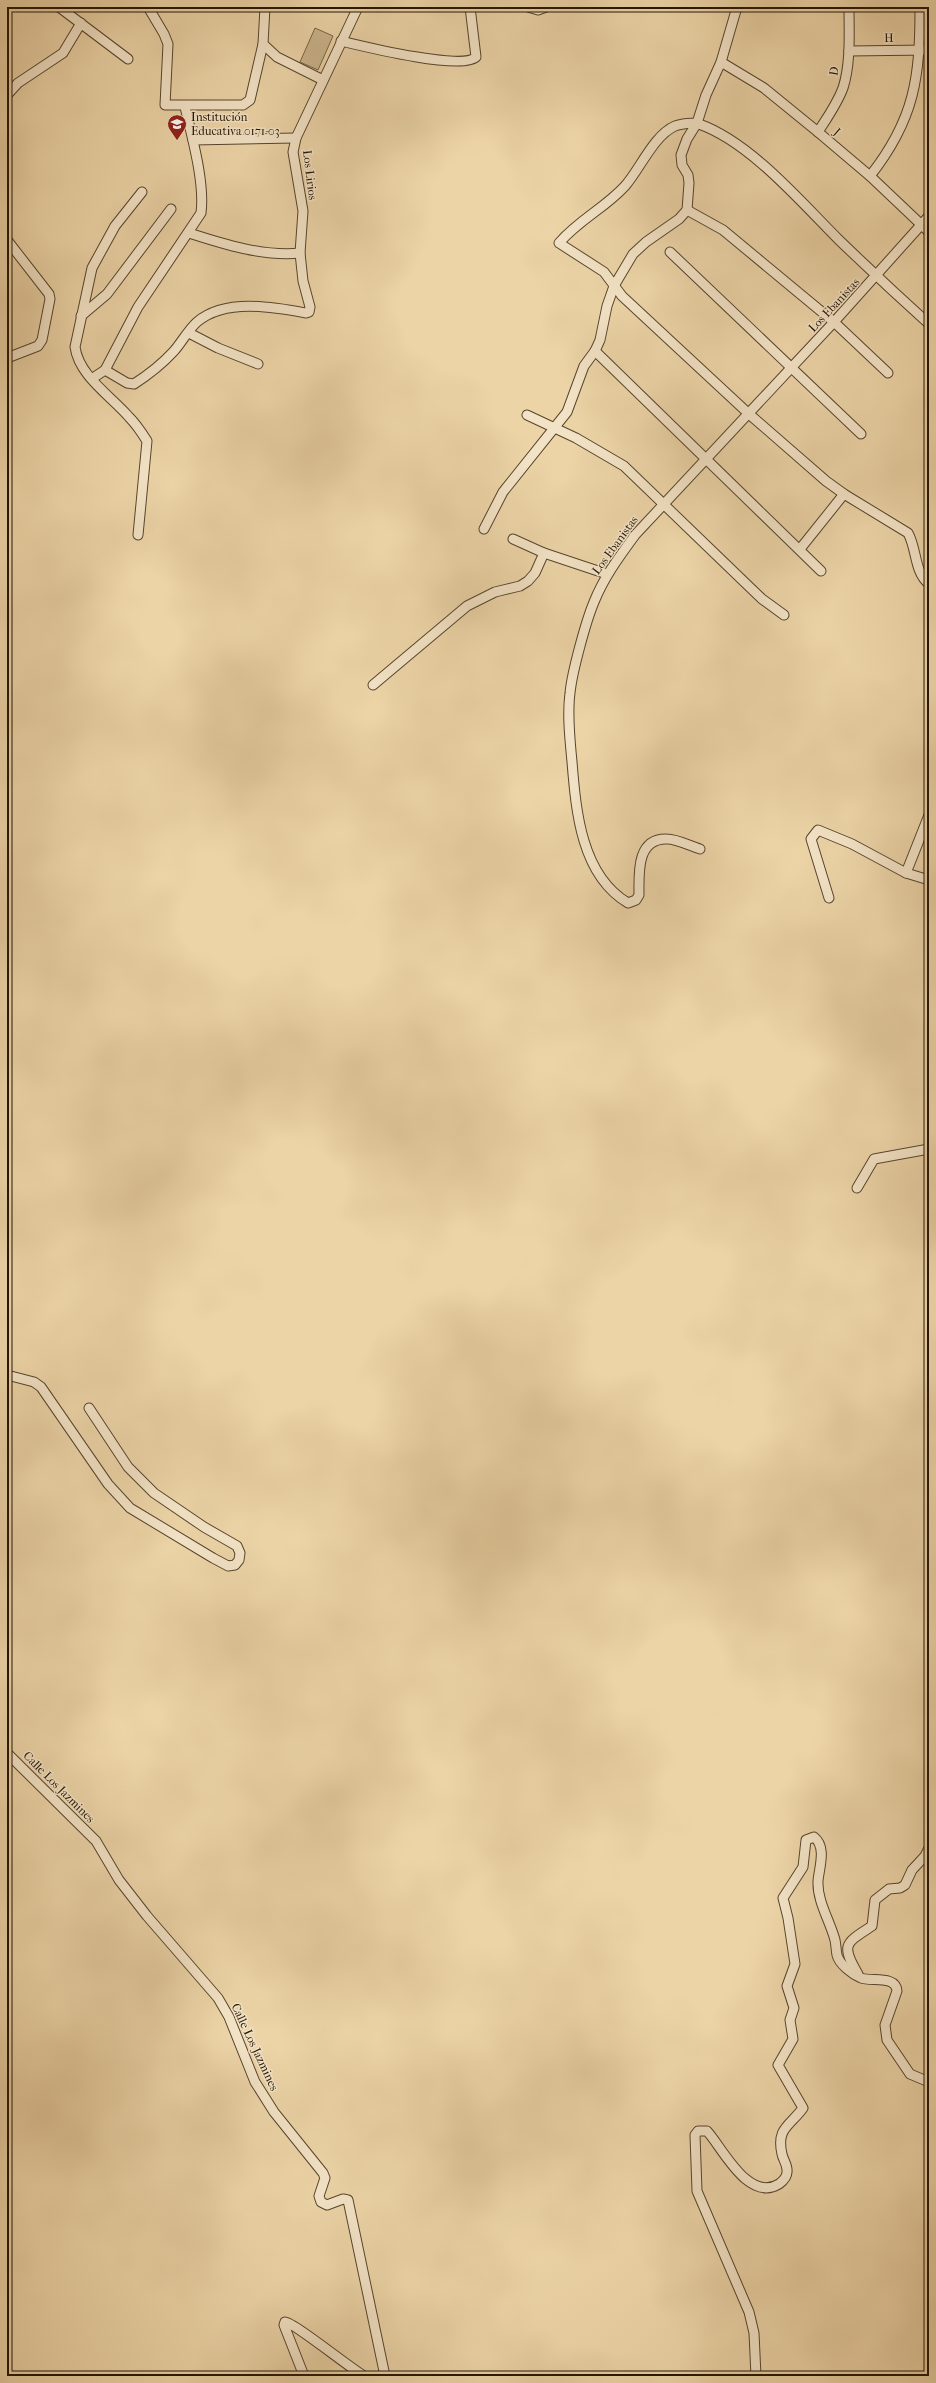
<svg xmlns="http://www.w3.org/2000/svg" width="936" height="2383" viewBox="0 0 936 2383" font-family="'IM FELL French Canon',serif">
	<rect width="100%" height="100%" fill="#ecd4a7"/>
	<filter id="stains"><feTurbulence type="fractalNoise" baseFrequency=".005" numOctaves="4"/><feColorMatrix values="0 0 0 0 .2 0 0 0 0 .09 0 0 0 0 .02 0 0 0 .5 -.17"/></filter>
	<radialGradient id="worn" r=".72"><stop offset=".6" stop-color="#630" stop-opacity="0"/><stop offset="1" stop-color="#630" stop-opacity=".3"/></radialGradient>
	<!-- pitch -->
	<path fill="#cab48b" stroke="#776448" d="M315,28L333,36L318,70L300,62Z"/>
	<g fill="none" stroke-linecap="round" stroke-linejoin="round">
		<defs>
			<g id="street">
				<path d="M59,7L128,59"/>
				<path d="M148,7L164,34L168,44L165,105H243L250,100L263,44L265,7"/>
				<path d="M528,7L538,10L546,7"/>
				<path d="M341,41C362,46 463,71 476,57L470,7"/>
				<path d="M263,44L277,57L323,80"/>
				<path d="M849,51L929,50"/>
				<path d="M721,62L764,88L818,132L870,176L929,232"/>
				<path d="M7,95L18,83L63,53L81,23"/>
				<path d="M818,132C827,118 837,104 843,88C851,63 849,33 849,7"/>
				<path d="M193,140L296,138"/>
				<path d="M870,176C915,119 920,77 920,7"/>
				<path d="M687,210L723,230L834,322L888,373"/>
				<path d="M189,233C223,244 264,257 300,253"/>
				<path d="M7,240L49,294L50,299L42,340L38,346L7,358"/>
				<path d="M670,252L861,434"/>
				<path d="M81,316L107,294L171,209"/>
				<path d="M929,324C898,296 868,268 838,239C800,201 750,142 699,124C694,122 680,124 675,126C654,135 640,169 625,186C605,208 580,219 559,243L604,272L622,296L749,414L826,481L844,494L908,533C917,549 914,572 929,584"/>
				<path d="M189,333L218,348L258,364"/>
				<path d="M595,351L821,571"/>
				<path d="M105,370L127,383L134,384C148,375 163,363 174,351C182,342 188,330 197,322C225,298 273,307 306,313L309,312L310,307L303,281L300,253L303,211L293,152L296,138L358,7"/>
				<path d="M93,378L105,370L138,307L201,213C205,183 192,137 185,107"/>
				<path d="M527,415L576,438L624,466L762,599L784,615"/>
				<path d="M484,529L503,492L567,412L584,366L595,351L600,340L607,306L614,286L633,254L646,242L679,219L687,210L689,183L688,175L682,165L681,155L687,139L697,123L706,95L721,62L737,7"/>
				<path d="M138,535L147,441C142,433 136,424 129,417C111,396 79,376 75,347L92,268L115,226L142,192"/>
				<path d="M513,539L544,553L607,574"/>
				<path d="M800,549L844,494"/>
				<path d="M373,685L467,606L495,592L520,586L528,581L535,573L544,553"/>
				<path d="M700,849C690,846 677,839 667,839C636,838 639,874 639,895L636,900L628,903C581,875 576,811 572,762C570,740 567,715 570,693C572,672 586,621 594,602C604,577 619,557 635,535L834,322L929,216"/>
				<path d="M906,873L929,815"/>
				<path d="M829,898L811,839L818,830L852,844L906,873L929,880"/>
				<path d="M857,1188L874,1159L929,1149"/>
				<path d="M7,1375L34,1382L41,1387L108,1484L130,1508L213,1558L228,1566L235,1565L239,1560L240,1553L237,1546L204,1527L154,1493L128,1467L89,1408"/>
				<path d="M7,1753L96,1841L119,1880L147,1916L218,1998L229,2017L255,2082L274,2112L323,2173L325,2178L319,2196L321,2202L327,2205L343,2199L348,2200L385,2376"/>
				<path d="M858,1974C840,1944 846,1943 872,1926L875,1900L889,1889L900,1888L905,1885L912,1870L925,1856L929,1848"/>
				<path d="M304,2376L284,2325L285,2322C293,2322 350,2368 364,2376"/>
				<path d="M756,2376L754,2333L749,2312L697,2191L695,2135L698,2131H707C722,2147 748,2203 779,2184C783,2181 787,2177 787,2172C788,2165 783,2160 782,2154C776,2128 790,2126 803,2108L778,2065L793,2039L790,2020L794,2008L787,1986L795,1964L788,1918L783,1898L803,1867L806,1840L814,1837C827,1847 819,1868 818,1881C817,1901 830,1921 835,1940C836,1945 836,1950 837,1955C839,1964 852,1974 861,1978C871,1982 896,1975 897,1991L885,2025L887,2040L910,2074L929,2082"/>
			</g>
		</defs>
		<!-- street casing -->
		<use href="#street" stroke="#56452d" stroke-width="11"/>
		<!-- street -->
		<use href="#street" stroke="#f3e3c6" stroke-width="9"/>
	</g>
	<!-- icons -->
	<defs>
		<symbol id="school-pin" viewBox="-11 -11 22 30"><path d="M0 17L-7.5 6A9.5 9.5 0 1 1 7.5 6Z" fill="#8f2418" stroke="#f3e3c6"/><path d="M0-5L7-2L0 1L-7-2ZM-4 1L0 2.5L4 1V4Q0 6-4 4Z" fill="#fff"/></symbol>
	</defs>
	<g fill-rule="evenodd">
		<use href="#school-pin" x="166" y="113" width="22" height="30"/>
	</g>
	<g text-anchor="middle" stroke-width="3" stroke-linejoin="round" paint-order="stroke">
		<!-- street labels -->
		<g font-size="12" fill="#241504" stroke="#f3e3c6">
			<text transform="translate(889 38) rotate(-1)" y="4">H</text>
			<text transform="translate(834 71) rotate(-81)" y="4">D</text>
			<text transform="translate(837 132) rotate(40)" y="4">J</text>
			<text transform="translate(310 175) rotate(83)" y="4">Los Lirios</text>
			<text transform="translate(834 305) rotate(-47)" y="4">Los Ebanistas</text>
			<text transform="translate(615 545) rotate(-54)" y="4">Los Ebanistas</text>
			<text transform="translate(59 1787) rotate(45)" y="4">Calle Los Jazmines</text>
			<text transform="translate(255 2047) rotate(65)" y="4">Calle Los Jazmines</text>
		</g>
		<!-- poi labels -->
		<g font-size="12" fill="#241504" stroke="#f3e3c6" text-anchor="start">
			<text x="191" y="121">Institución<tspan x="191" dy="14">Educativa 0171-03</tspan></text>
		</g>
	</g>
	<!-- margin -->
	<rect width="936" height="2383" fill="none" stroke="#ecd4a7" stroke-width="24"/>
	<rect x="8" y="8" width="920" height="2367" fill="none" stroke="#241504" stroke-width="2"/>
	<rect x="12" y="12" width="912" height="2359" fill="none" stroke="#241504"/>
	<rect width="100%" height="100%" filter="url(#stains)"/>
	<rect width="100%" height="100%" fill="url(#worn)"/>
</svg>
